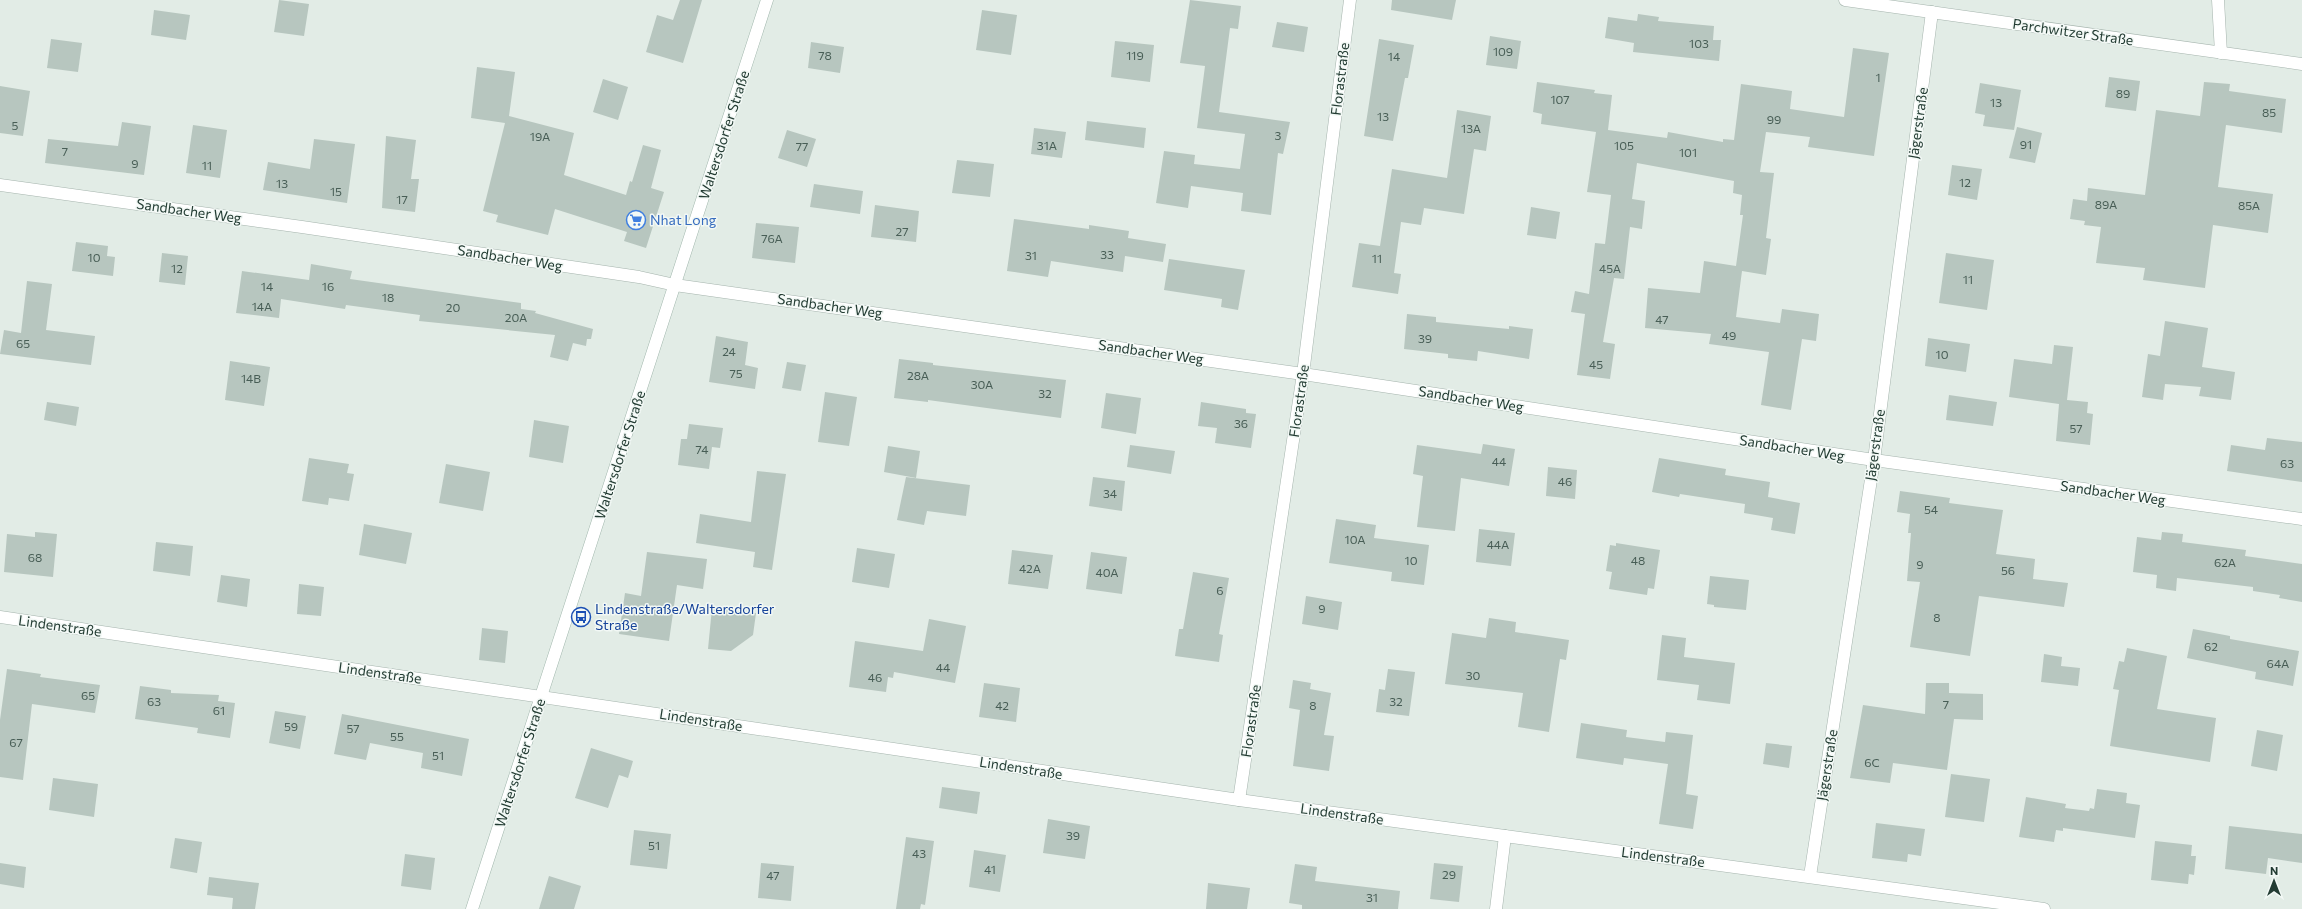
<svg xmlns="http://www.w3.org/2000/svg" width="2302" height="909" viewBox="0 0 2302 909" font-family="Commissioner,sans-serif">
	<rect width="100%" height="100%" fill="#e2ece6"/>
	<!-- building -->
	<g fill="#b7c6bf">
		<path d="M279,0L309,4L304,36L274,32Z"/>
		<path d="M680,0H702L683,63L646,52L657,15L673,20Z"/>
		<path d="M1190,0L1241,6L1238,29L1230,28L1219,112L1290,122L1283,154L1278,153L1271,215L1241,211L1243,193L1191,186L1188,208L1156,203L1164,151L1195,155L1194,164L1240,169L1245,134L1197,128L1205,66L1180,63Z"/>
		<path d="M1392,0H1456L1452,20L1391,10Z"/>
		<path d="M154,10L190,15L186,40L151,35Z"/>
		<path d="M982,10L1017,15L1011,55L976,50Z"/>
		<path d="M1638,14L1659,17L1658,21L1714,26L1713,40H1721L1719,61L1633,52L1634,43L1605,38L1608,17L1637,21Z"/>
		<path d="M1277,22L1308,27L1304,52L1272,47Z"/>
		<path d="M1490,36L1521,41L1517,69L1486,65Z"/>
		<path d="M51,39L82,43L78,72L47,68Z"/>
		<path d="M1379,39L1414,45L1408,78H1405L1393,141L1364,136Z"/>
		<path d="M1115,41L1154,45L1150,82L1111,77Z"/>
		<path d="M811,42L844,47L840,73L808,68Z"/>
		<path d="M1853,48L1889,53L1874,156L1808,147L1810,137L1766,132L1760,172L1774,173L1766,238L1771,239L1766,275L1742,271L1736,317L1780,323L1782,309L1819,314L1816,341L1802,339L1791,410L1761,405L1769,352L1709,344L1711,334L1645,328L1648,288L1700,293L1704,261L1736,266L1743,215H1740L1742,195L1733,193L1734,181L1637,163L1632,199L1645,201L1642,229L1630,227L1624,279L1614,278L1603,342L1615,344L1610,379L1577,375L1585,314L1571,312L1575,291L1589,294L1595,243L1605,244L1611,195L1587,192L1596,132L1541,124L1542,114L1533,112L1537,82L1595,90L1594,93L1612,95L1608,130L1667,138L1668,132L1723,142V139L1734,140L1741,84L1792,91L1790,109L1844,117Z"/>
		<path d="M477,67L515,72L509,116L574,133L564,175L626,195L630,181L632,182L643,145L661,150L651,188L664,192L646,248L624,241L627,232L555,209L548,235L496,222L498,215L483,211L505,123L471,118Z"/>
		<path d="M2109,77L2140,81L2136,111L2105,107Z"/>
		<path d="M603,79L628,87L618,120L593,112Z"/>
		<path d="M2204,82L2230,84L2229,91L2286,99L2282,133L2226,125L2218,187L2273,194L2268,233L2213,225L2205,288L2143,280L2145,268L2096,263L2101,227L2084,225L2085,221L2070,219L2073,199L2087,201L2088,188L2145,195L2156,110L2200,116Z"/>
		<path d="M1980,83L2021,90L2014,130L1983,126L1985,115L1975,113Z"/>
		<path d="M0,86L30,91L23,136L0,133Z"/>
		<path d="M1457,110L1491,116L1486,151L1474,149L1464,214L1424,208L1421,225L1401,222L1394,273L1401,274L1398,294L1352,287L1359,243L1380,246L1392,169L1447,178Z"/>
		<path d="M1087,121L1146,128L1144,148L1085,140Z"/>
		<path d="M122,122L151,126L144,175L45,163L48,139L118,146Z"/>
		<path d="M193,125L227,130L220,178L186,173Z"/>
		<path d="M2017,127L2042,133L2035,163L2009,158Z"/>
		<path d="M1034,128L1066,132L1062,158L1031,154Z"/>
		<path d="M787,130L816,139L807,167L778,158Z"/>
		<path d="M386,136L416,140L411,179H419L415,212L382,208Z"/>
		<path d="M314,139L355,144L347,203L263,190L268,162L310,169Z"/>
		<path d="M957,160L994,164L990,197L952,193Z"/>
		<path d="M1952,165L1982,169L1977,200L1948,195Z"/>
		<path d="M814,184L863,191L860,214L810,207Z"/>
		<path d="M875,205L919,211L916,242L871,237Z"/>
		<path d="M1531,207L1560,212L1556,239L1527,235Z"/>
		<path d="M1014,219L1089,229V225L1129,231L1128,238L1166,244L1163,262L1125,256L1123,272L1051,261L1048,277L1007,271Z"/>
		<path d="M756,223L799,227L795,263L752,258Z"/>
		<path d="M76,242L108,246L107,256L115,257L113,276L72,271Z"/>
		<path d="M162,253L188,256L185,285L159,282Z"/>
		<path d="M1946,253L1994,260L1987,310L1939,303Z"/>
		<path d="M1169,259L1245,270L1238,310L1221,307L1222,299L1164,290Z"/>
		<path d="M311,264L352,271L350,279L521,303V309L536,311L535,313L593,329L591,339H587L586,346L573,343L568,361L550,357L555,335L419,321L420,315L346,305L345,309L281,299L279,318L236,313L242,271L309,280Z"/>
		<path d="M27,281L52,284L46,330L95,336L91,365L0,354L4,330L21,333Z"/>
		<path d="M1407,314L1436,317V322L1509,329V326L1533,329L1529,359L1478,351L1477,361L1448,358V354L1404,349Z"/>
		<path d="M2165,321L2208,328L2202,367L2235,372L2231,400L2199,396L2201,387L2165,384L2163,400L2142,397L2148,354L2160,356Z"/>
		<path d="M716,336L748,342L745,365L758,368L755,389L709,382Z"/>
		<path d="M1928,338L1970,344L1966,372L1925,366Z"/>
		<path d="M2054,345L2073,347L2067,400L2088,402L2087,413L2093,414L2090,445L2056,441L2059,404L2009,397L2014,359L2052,364Z"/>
		<path d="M899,359L933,363V365L1066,380L1061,418L928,400V402L894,398Z"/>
		<path d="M230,361L270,367L264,406L225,400Z"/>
		<path d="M787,362L806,365L801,391L782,388Z"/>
		<path d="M825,392L857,397L849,446L818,442Z"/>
		<path d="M1106,393L1141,398L1136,434L1101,428Z"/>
		<path d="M1949,395L1997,402L1993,426L1946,420Z"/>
		<path d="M47,402L79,407L76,426L44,420Z"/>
		<path d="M1201,402L1246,409V413L1256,414L1251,448L1215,443L1217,428L1198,426Z"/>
		<path d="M534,420L569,426L563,463L529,457Z"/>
		<path d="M689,424L723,428L720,448L712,447L709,469L678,465L681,439H687Z"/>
		<path d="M2267,438L2302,442V482L2227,471L2231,445L2265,450Z"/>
		<path d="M1483,444L1515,449L1509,486L1461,478L1455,531L1417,527L1423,476L1413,474L1417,445L1481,454Z"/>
		<path d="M1130,445L1175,451L1171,474L1127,467Z"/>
		<path d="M888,446L920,451L916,478L884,472Z"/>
		<path d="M309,458L349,464L347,473L354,474L349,501L329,498L328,505L302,501Z"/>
		<path d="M1659,458L1726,469L1725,475L1770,482L1768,497L1800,503L1795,534L1771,530L1773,518L1744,513L1745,504L1680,494L1679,497L1652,492Z"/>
		<path d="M446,464L490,472L483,511L439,503Z"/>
		<path d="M1548,467L1577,470L1575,499L1546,496Z"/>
		<path d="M757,471L786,474L772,570L753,567L755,552L696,543L700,514L751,522Z"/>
		<path d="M906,477L970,485L966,516L927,511L924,525L897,520Z"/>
		<path d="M1093,477L1125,481L1122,511L1089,506Z"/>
		<path d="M1900,491L1950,498L1949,503L2003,510L1996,554L2035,559L2033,579L2068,583L2064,607L1979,596L1970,656L1910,647L1920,582L1907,581L1911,533H1908L1910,514L1897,512Z"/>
		<path d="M1336,519L1376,525L1374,538L1429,545L1424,585L1391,581L1392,572L1329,563Z"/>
		<path d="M364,524L412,533L406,564L359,555Z"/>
		<path d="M1479,529L1515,533L1511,566L1476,562Z"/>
		<path d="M35,532L57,534L53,577L4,572L7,534L35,537Z"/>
		<path d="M2162,532L2183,534L2182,542L2246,550L2245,556L2302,564V602L2279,598L2280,595L2253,591V587L2177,578L2176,591L2156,588L2157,575L2133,572L2137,537L2161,540Z"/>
		<path d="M156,542L193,546L190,576L153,571Z"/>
		<path d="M1616,543L1660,550L1654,589L1648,588L1647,595L1609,589L1612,572L1606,571L1610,545L1616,546Z"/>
		<path d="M857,548L895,554L889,588L852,582Z"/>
		<path d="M1012,550L1053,555L1048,589L1008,584Z"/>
		<path d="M647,552L707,559L703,589L677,585L669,641L619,634L625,593L641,596Z"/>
		<path d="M1091,552L1127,557L1122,594L1086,589Z"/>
		<path d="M1193,572L1229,578L1219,634L1223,635L1219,662L1175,656L1179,629H1183Z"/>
		<path d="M221,575L250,579L247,607L217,602Z"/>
		<path d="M1710,576L1749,580L1746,610L1714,607V605L1707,604Z"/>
		<path d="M299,584L324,587L321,616L297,614Z"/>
		<path d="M1306,596L1342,602L1338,630L1302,624Z"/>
		<path d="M712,608L756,613L753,635L731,651L708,649Z"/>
		<path d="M1489,618L1516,622L1515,632L1569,640L1566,660L1560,659L1549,732L1518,727L1523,693L1445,684L1452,633L1486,638Z"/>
		<path d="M929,619L966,626L955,683L894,672L893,678L888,677L886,692L849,687L855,641L923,651Z"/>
		<path d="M482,628L508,631L505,663L479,660Z"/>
		<path d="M2193,629L2230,636V639L2299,651L2293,686L2255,679L2256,672L2187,658Z"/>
		<path d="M1662,635L1686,638L1684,657L1735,663L1730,704L1697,700L1699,685L1657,680Z"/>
		<path d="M2127,648L2167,656L2157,709L2216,718L2210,762L2110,746L2119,690L2113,689L2119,661L2124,662Z"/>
		<path d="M2044,654L2062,657L2061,666L2080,668L2078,686L2041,682Z"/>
		<path d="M7,669L41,674L40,677L100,685L95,713L32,704L23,780L0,777V720Z"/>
		<path d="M1388,669L1415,672L1409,716L1376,712L1379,689L1385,690Z"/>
		<path d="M1293,680L1311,683L1310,689L1331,693L1324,735L1334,736L1329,771L1293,766L1300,710L1289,708Z"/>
		<path d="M984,683L1020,688L1016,722L979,717Z"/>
		<path d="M1926,683H1949V693L1983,694V720L1954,719L1947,770L1893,763L1890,783L1850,778L1863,705L1925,714Z"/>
		<path d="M140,686L171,690V693L219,695L218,701L235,703L230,738L197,733L198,728L135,719Z"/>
		<path d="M275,711L306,716L300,749L269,743Z"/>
		<path d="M342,714L469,739L462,776L421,768L423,753L370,743L366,760L334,754Z"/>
		<path d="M1581,723L1627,730L1626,737L1665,742L1666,732L1693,735L1686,794L1698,796L1693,829L1659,824L1668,764L1624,758L1623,765L1576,758Z"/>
		<path d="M2257,730L2283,735L2277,771L2251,766Z"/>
		<path d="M1766,743L1792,746L1789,768L1763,764Z"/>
		<path d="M591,748L633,761L628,778L619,775L608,808L575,798Z"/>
		<path d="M1951,774L1990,779L1984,822L1945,817Z"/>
		<path d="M53,778L98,784L94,817L49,810Z"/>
		<path d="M942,787L980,792L977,814L939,808Z"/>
		<path d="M2097,789L2127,793L2126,803L2140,805L2135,838L2063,828V831L2056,830L2054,842L2019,837L2026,797L2066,804L2065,808L2089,811L2090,808L2094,809Z"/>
		<path d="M1048,819L1090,826L1085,859L1043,853Z"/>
		<path d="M1876,823L1925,829L1921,856L1908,854L1907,862L1872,858Z"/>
		<path d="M2229,826L2302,834V863L2268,858L2266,874L2225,869Z"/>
		<path d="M634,830L671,834L667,869L630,865Z"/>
		<path d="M906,837L934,841L925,905L921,904L920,909H896Z"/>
		<path d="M175,838L202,842L197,873L170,868Z"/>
		<path d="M2155,841L2192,845L2191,856H2196L2194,875L2189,874L2188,884L2151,880Z"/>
		<path d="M974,850L1006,855L1000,892L969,887Z"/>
		<path d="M405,854L435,858L431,890L401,886Z"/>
		<path d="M0,863L26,867L24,888L0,884Z"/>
		<path d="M761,863L794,866L791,901L758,898Z"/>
		<path d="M1434,863L1463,866L1459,902L1430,899Z"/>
		<path d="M1295,864L1317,867L1315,881L1400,891L1398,909H1302V905L1289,903Z"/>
		<path d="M549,876L581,886L574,909H539Z"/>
		<path d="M209,877L259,883L255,909H232L233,898L207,895Z"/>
		<path d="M1208,883L1250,888L1247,909H1206Z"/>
	</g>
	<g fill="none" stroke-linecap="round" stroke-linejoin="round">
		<defs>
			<g id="street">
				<path d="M1845,0L2302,64"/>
				<path d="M2218,0L2221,53"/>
				<path d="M0,185L302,227L639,277L675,285L1303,374L1874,460L2302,519"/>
				<path d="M0,617L1239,800L2044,909"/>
				<path d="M1239,800L1303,374L1350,0"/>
				<path d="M1810,876L1874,460L1932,12"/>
				<path d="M1496,909L1505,836"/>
			</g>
			<path id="secondary" d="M472,909L767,0"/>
		</defs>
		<!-- street casing -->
		<use href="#street" stroke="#a5b4ad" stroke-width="13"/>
		<!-- secondary casing -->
		<use href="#secondary" stroke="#a1b7ad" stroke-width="13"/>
		<!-- street -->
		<use href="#street" stroke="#fff" stroke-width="12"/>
		<!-- secondary -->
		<use href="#secondary" stroke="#fff" stroke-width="12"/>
	</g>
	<!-- icons -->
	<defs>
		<symbol id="supermarket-ring" viewBox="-11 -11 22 22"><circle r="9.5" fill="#f2f8f5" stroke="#3f7fe0" stroke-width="1.5"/><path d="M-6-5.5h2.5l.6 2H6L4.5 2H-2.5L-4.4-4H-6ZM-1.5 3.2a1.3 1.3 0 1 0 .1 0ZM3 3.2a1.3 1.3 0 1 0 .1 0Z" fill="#3f7fe0"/></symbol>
		<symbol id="bus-ring" viewBox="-11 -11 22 22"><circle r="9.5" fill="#f2f8f5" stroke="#1a4fb4" stroke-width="1.5"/><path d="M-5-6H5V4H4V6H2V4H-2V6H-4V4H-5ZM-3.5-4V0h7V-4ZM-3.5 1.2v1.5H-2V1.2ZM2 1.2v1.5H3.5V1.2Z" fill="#1a4fb4"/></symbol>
	</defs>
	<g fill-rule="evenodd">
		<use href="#supermarket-ring" x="625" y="209" width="22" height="22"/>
		<use href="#bus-ring" x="570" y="606" width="22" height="22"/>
	</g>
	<g text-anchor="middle" stroke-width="3" stroke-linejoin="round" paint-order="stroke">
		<!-- number labels -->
		<g font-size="12" fill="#485e56">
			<text x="1699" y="48">103</text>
			<text x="1503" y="56">109</text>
			<text x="825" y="60">78</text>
			<text x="1135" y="60">119</text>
			<text x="1394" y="61">14</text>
			<text x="1878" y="82">1</text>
			<text x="2123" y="98">89</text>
			<text x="1560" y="104">107</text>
			<text x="1996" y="107">13</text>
			<text x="2269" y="117">85</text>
			<text x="1383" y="121">13</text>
			<text x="1774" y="124">99</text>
			<text x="15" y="130">5</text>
			<text x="1471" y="133">13A</text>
			<text x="1278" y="140">3</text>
			<text x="540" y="141">19A</text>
			<text x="2026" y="149">91</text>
			<text x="1047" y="150">31A</text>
			<text x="1624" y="150">105</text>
			<text x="802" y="151">77</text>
			<text x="65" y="156">7</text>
			<text x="1688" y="157">101</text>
			<text x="135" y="168">9</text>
			<text x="207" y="170">11</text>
			<text x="1965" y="187">12</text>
			<text x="282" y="188">13</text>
			<text x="336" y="196">15</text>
			<text x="402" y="204">17</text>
			<text x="2106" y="209">89A</text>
			<text x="2249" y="210">85A</text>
			<text x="902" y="236">27</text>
			<text x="772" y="243">76A</text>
			<text x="1107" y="259">33</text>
			<text x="1031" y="260">31</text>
			<text x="94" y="262">10</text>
			<text x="1377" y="263">11</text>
			<text x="177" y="273">12</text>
			<text x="1610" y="273">45A</text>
			<text x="1968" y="284">11</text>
			<text x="267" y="291">14</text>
			<text x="328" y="291">16</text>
			<text x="388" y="302">18</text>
			<text x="262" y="311">14A</text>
			<text x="453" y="312">20</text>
			<text x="516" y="322">20A</text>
			<text x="1662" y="324">47</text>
			<text x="1729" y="340">49</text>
			<text x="1425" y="343">39</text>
			<text x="23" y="348">65</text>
			<text x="729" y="356">24</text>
			<text x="1942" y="359">10</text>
			<text x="1596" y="369">45</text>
			<text x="736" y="378">75</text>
			<text x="918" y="380">28A</text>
			<text x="251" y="383">14B</text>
			<text x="982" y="389">30A</text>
			<text x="1045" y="398">32</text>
			<text x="1241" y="428">36</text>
			<text x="2076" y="433">57</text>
			<text x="702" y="454">74</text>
			<text x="1499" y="466">44</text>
			<text x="2287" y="468">63</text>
			<text x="1565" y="486">46</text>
			<text x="1110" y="498">34</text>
			<text x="1931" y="514">54</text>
			<text x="1355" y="544">10A</text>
			<text x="1498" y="549">44A</text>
			<text x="35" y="562">68</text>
			<text x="1411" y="565">10</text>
			<text x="1638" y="565">48</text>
			<text x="2225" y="567">62A</text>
			<text x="1920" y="569">9</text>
			<text x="1030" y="573">42A</text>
			<text x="2008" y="575">56</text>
			<text x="1107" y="577">40A</text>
			<text x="1220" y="595">6</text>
			<text x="1322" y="613">9</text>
			<text x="1937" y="622">8</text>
			<text x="2211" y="651">62</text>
			<text x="2278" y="668">64A</text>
			<text x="943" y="672">44</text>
			<text x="1473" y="680">30</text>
			<text x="875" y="682">46</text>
			<text x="88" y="700">65</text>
			<text x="154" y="706">63</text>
			<text x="1396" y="706">32</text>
			<text x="1946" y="709">7</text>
			<text x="1002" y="710">42</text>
			<text x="1313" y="710">8</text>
			<text x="219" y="715">61</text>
			<text x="291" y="731">59</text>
			<text x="353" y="733">57</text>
			<text x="397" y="741">55</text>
			<text x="16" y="747">67</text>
			<text x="438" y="760">51</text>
			<text x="1872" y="767">6C</text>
			<text x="1073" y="840">39</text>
			<text x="654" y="850">51</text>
			<text x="919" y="858">43</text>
			<text x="990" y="874">41</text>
			<text x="1449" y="879">29</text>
			<text x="773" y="880">47</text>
			<text x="1372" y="902">31</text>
		</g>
		<!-- street labels -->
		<g font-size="14" fill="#233c33" stroke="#f2f8f5">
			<text transform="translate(2073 32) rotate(8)" y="5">Parchwitzer Straße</text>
			<text transform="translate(1340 79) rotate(-83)" y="5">Florastraße</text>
			<text transform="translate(1918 123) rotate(-82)" y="5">Jägerstraße</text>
			<text transform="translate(724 135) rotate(-72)" y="5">Waltersdorfer Straße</text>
			<text transform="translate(189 211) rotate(8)" y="5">Sandbacher Weg</text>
			<text transform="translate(510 258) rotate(9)" y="5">Sandbacher Weg</text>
			<text transform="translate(830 306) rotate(8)" y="5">Sandbacher Weg</text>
			<text transform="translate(1151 352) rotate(8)" y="5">Sandbacher Weg</text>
			<text transform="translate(1471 399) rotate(9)" y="5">Sandbacher Weg</text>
			<text transform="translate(1299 401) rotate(-82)" y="5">Florastraße</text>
			<text transform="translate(1875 445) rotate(-82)" y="5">Jägerstraße</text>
			<text transform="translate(1792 448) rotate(9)" y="5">Sandbacher Weg</text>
			<text transform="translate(620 455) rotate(-72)" y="5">Waltersdorfer Straße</text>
			<text transform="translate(2113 493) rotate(8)" y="5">Sandbacher Weg</text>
			<text transform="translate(60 626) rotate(8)" y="5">Lindenstraße</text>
			<text transform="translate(380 673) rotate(8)" y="5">Lindenstraße</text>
			<text transform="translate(701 720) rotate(9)" y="5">Lindenstraße</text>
			<text transform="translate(1251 721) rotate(-82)" y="5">Florastraße</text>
			<text transform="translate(520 763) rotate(-72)" y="5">Waltersdorfer Straße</text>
			<text transform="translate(1827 765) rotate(-81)" y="5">Jägerstraße</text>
			<text transform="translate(1021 768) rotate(9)" y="5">Lindenstraße</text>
			<text transform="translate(1342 814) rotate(8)" y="5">Lindenstraße</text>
			<text transform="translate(1663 857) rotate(7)" y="5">Lindenstraße</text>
		</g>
		<!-- shop labels -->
		<g font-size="14" fill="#366cbe" stroke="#f2f8f5" text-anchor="start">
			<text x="650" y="225">Nhat Long</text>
		</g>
		<!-- transit labels -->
		<g font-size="14" fill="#164399" stroke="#f2f8f5" text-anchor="start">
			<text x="595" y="614">Lindenstraße/Waltersdorfer<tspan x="595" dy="16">Straße</tspan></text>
		</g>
	</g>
	<!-- north arrow -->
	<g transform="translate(2274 881)" stroke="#f2f8f5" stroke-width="3" paint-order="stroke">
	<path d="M0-3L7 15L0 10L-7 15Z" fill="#233c33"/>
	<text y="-6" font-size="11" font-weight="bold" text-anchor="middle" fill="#233c33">N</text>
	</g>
</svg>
